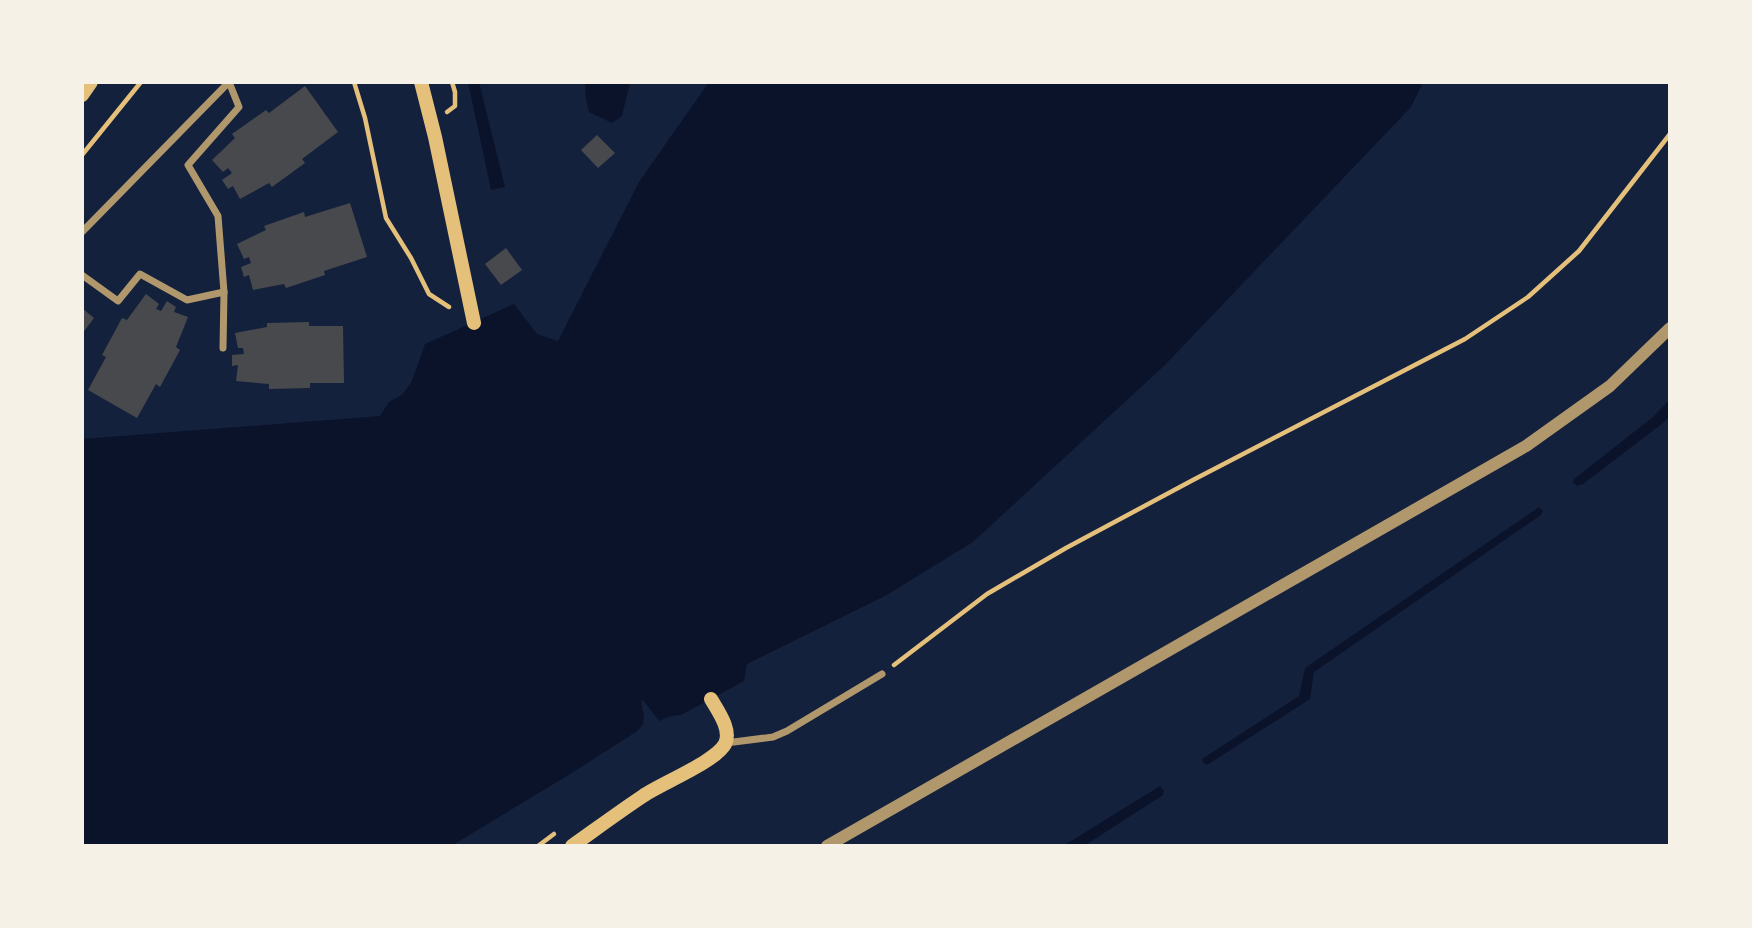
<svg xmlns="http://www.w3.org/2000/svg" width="1752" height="928" viewBox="0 0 1752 928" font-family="'Noto Sans',sans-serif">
	<rect width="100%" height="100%" fill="#14213d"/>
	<!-- water -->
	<g fill="#0b132b">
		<path d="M468,82H479L505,187L491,190Z"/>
		<path d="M585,82H630L622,116L612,123L589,112L586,99Z"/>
		<path d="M709,82H1423L1411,107L1165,365L973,542L885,596L747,664L744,681L681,715L671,716L659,721L643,700L641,701L644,717L643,725L636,732L567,776L451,846H82V439L380,416L389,402L403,394L412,381L425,344L514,304L537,334L558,341L639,182Z"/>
		<path d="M1670,399V416L1663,423L1583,484L1577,486L1573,482L1574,479L1653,417Z"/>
		<path d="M1539,507L1543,511L1541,515L1314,672L1310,699L1207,765L1204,764L1202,759L1299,696L1305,668Z"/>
		<path d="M1160,786L1164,791L1163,795L1084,846H1063Z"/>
	</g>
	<!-- building -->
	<g fill="#48494c">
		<path d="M305,86L338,132L302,159L305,163L272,187L269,183L240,199L233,186L228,189L222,180L232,173L228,168L223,172L212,160L235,138L232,134L266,110L269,113Z"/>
		<path d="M597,135L615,153L598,168L581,150Z"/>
		<path d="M350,203L367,257L324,271L325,275L286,288L284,284L253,290L249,275L244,277L241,267L251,263L249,257L244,259L237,244L266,230L264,226L304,212L305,217Z"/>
		<path d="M506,248L522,270L501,285L485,264Z"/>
		<path d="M146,294L159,304L156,309L161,311L167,301L176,307L174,312L188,317L176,347L180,350L160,387L156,384L137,418L88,390L106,357L102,355L122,318L127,320Z"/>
		<path d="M82,308L94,318L82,334Z"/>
		<path d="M309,322V326H343L344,383H310V388L269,389V384L236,381L238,365L232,366V355L244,354L243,348H238L235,333L267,327V323Z"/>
	</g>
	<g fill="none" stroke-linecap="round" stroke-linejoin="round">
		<!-- path -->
		<g stroke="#e5c07b" stroke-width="4.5">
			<path d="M354,82L365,118L386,218L411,258L429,294L449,307"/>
			<path d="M447,112L455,106V92L452,82"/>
			<path d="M82,155L141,82"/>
			<path d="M894,665L987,594L1066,548L1193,480L1465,339L1528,297L1579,251L1670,134"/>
			<path d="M538,846L554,834"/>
		</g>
		<!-- minor -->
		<g stroke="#b1986c" stroke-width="7">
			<path d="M82,232L229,82"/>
			<path d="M82,275L118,301L140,274L187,300L224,292L218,216L188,165L239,107L229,82"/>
			<path d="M223,348L224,292"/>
			<path d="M726,743L773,737L787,731L882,674"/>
		</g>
		<!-- tertiary -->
		<path stroke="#b1986c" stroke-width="12" d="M827,846L1526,446L1610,386L1670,328"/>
		<!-- secondary -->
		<g stroke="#e5c07b" stroke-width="14">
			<path d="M421,82L435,137L474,323"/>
			<path d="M82,95L91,82"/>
			<path d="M572,846C596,829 619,812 643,796C662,783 715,762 725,744C732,730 718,711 711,699"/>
		</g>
	</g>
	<!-- border -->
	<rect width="1752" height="928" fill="none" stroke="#f6f1e7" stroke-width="168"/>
</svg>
